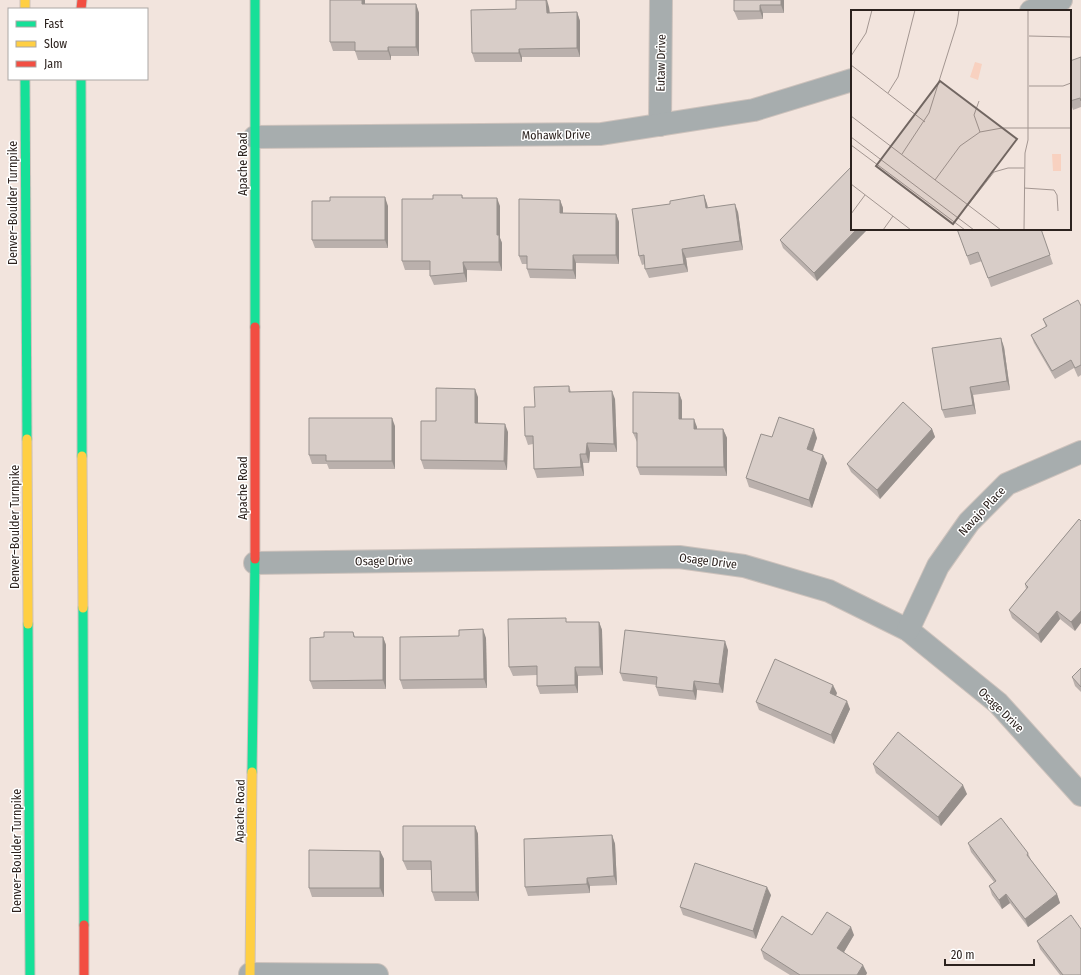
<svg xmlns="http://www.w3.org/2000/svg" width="1081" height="975" viewBox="0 0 1081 975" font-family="'Fira Sans Condensed',sans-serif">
	<rect width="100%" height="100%" fill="#f2e4dd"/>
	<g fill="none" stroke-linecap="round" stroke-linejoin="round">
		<defs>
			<g id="street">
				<path d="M1031,11L1061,0"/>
				<path d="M660,125L661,0"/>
				<path d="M255,137L601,134L754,110L852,80"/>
				<path d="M255,563L679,557L744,566L829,591L908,630L998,703L1081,795"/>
				<path d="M908,630L938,566L969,522L1007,484L1081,452"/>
				<path d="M250,974L377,975"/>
			</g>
			<g id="fast">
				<path d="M255,0V327"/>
				<path d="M25,79L27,439"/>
				<path d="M81,79L82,456"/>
				<path d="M83,608L84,925"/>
				<path d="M28,624L30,975"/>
				<path d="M252,772L255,559"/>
			</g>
			<g id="slow">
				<path d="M25,0V9"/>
				<path d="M27,439L28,624"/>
				<path d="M82,456L83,608"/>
				<path d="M250,975L252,772"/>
			</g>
			<g id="jam">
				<path d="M81,9L82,0"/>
				<path d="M255,327V559"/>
				<path d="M84,925V975"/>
			</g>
		</defs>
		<!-- street casing -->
		<use href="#street" stroke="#cdc2bc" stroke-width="24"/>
		<!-- fast casing -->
		<use href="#fast" stroke="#cdc2bc" stroke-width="11"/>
		<!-- slow casing -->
		<use href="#slow" stroke="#cdc2bc" stroke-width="11"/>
		<!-- jam casing -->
		<use href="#jam" stroke="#cdc2bc" stroke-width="11"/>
		<!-- street -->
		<use href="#street" stroke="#a7adae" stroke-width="22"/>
		<!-- fast -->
		<use href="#fast" stroke="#16e098" stroke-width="9"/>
		<!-- slow -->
		<use href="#slow" stroke="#ffcf43" stroke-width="9"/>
		<!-- jam -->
		<use href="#jam" stroke="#f24e42" stroke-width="9"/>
	</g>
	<!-- wall -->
	<g fill="#bab0ac">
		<path d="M330,0H365V4H416L419,13V56H391V60H358L355,51H333L330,42Z"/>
		<path d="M734,0H784V13H763V19L738,20L734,11Z"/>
		<path d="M549,7L550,13L577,12L580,21V57H522V62H475L472,53Z"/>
		<path d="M1081,57V107L1073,110L1070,101Z"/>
		<path d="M852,166L817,281L783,248L780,240Z"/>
		<path d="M462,195L463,198L500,206V238L502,243V271L467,270V282L434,285L430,276V270H405L402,261L433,199Z"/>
		<path d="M704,195L707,204L708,208L738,212L743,250L686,258L688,272L649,278L645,269V264L642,265L639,256L670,204Z"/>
		<path d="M560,200L563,208V213L616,214L619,222V264L576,263V279L530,278L527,269V264H522L519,256Z"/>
		<path d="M388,206V248H315L312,240Z"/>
		<path d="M957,229H1041L1053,264L991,287L982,261L970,265Z"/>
		<path d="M1081,306V375L1078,377L1074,368L1055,379L1034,343L1031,335L1046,327L1043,319Z"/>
		<path d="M1004,347L1010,390L973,395L976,414L945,418L942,410Z"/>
		<path d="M569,386L571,392L615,399L617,452H590L589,463H583L584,476L537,478L534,469L533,444L528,445L525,436L535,407Z"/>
		<path d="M679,393L682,401V419L697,427V429H723L727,438V476L640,475L637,467V442L633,433Z"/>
		<path d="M478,397V423L508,432L507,470L424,469L421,460L436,421Z"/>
		<path d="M395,426V469H329L327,464H312L309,455Z"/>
		<path d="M932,429L935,437L880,499L851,472L847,464Z"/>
		<path d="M772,437L817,438L813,451L827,463L812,508L749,487L746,478Z"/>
		<path d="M1079,519L1075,631L1060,619L1041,643L1012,618L1009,610L1026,589L1025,584Z"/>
		<path d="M567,622H599L602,630L603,675L578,676V693L540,694L537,686V675L513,676L509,667Z"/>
		<path d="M353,632L355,637H383L386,645V689H313L310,681L324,637Z"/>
		<path d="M486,638L487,688L403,689L400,680Z"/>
		<path d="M728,650L723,693L697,690L696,700L659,696L656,687L657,685L623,681L620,673Z"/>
		<path d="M1081,668V692L1075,686L1072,677Z"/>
		<path d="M837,693L836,696L850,709L834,744L759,710L756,702Z"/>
		<path d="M873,764L967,794L941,826L876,773Z"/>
		<path d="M475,826L478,834L479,901H435L432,892L431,870H407L403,861Z"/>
		<path d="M612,835L615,844L617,885L590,886V893L528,896L525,887Z"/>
		<path d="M968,843L1028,853L1031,860L1057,894L1060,903L1028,927L1010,903L1002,909L992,895L989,886L994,882L971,852Z"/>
		<path d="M380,851L384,859V897H312L309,888Z"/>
		<path d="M771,895L756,939L683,915L680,907Z"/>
		<path d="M812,935H854L844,952L867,973L866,975H790L764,959L761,950Z"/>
		<path d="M1037,941L1081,975H1060L1040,949Z"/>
	</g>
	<!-- shaded-wall -->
	<g fill="#97908c">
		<path d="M362,0H365V12L362,4Z"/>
		<path d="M546,0H547L549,7L550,21L547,13Z"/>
		<path d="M781,0H784V13L781,5Z"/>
		<path d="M416,4L419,13V56L416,47Z"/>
		<path d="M760,5L763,13V19L760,11Z"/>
		<path d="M577,12L580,21V57L577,48Z"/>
		<path d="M388,47L391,56V60L388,51Z"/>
		<path d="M519,49L522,57V62L519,53Z"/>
		<path d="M704,195L707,204L709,216L706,208Z"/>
		<path d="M385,197L388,206V248L385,240Z"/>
		<path d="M497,198L500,206V238L502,243V271L499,262L497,235Z"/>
		<path d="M560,200L563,208V222L560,213Z"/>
		<path d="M735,204L738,212L743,250L740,241Z"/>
		<path d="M616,214L619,222V264L616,255Z"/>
		<path d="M857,229H868L817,281L814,273Z"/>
		<path d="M682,249L686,258L688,272L684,264Z"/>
		<path d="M573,255L576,263V279L573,270Z"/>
		<path d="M463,262L467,270V282L464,273Z"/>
		<path d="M1001,338L1004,347L1010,390L1007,381Z"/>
		<path d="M970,387L973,395L976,414L973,405Z"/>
		<path d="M475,389L478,397V432L475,423Z"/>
		<path d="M612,391L615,399L617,452L614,444Z"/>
		<path d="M679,393L682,401V427L679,419Z"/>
		<path d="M392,418L395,426V469L392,461Z"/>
		<path d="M694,419L697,427V438L694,429Z"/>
		<path d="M505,424L508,432L507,470L504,461Z"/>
		<path d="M723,429L727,438V476L724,467Z"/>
		<path d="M814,429L817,438L810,458L807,449Z"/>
		<path d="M932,429L935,437L880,499L877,490Z"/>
		<path d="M587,443L590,452L589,463L586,454Z"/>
		<path d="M580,454L583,463L584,476L581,467Z"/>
		<path d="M823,455L827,463L812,508L809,500Z"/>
		<path d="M1057,611L1060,619L1041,643L1038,634Z"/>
		<path d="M1081,611V623L1075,631L1071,622Z"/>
		<path d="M599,622L602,630L603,675L600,667Z"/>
		<path d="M483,629L486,638L487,688L484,679Z"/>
		<path d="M383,637L386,645V689L383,680Z"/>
		<path d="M725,641L728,650L723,693L719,684Z"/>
		<path d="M575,667L578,676V693L575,685Z"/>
		<path d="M694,681L697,690L696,700L693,691Z"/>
		<path d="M833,685L837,693L833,702L830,693Z"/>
		<path d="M847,701L850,709L834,744L831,735Z"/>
		<path d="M963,785L967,794L941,826L938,817Z"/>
		<path d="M475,826L478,834L479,901L476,892Z"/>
		<path d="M612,835L615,844L617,885L614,876Z"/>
		<path d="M380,851L384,859V897L380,888Z"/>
		<path d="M587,878L590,886V893L587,884Z"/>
		<path d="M767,887L771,895L756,939L753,931Z"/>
		<path d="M1006,894L1010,903L1002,909L999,900Z"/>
		<path d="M1057,894L1060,903L1028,927L1025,919Z"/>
		<path d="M851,927L854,935L841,957L837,948Z"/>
		<path d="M863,965L867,973L866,975H857Z"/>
	</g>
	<!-- building -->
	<g fill="#d8cdc8" stroke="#97908c">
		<path d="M330,0H362V4H416V47H388V51H355V42H330Z"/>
		<path d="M516,0H546L547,13L577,12V48L519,49V53H472L471,10L516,9Z"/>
		<path d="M734,0H781V5H760V11H734Z"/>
		<path d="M1081,57V101L1080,98L1070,101V61Z"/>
		<path d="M852,166V229H857L814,273L780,240Z"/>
		<path d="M433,195H462V198H497V235H499V262H463L464,273L430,276V261H402V199H433Z"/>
		<path d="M704,195L706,208L735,204L740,241L682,249L684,264L645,269L644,255L639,256L632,209L670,204V201Z"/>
		<path d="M330,197H385V240H312V201H330Z"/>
		<path d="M519,199L560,200V213L616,214V255H573V270L527,269V256H519Z"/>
		<path d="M957,229H1041L1050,255L988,278L978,252L967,256Z"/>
		<path d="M1078,300L1081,306V365L1075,368L1071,360L1052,371L1031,335L1047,326L1043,319Z"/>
		<path d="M1001,338L1007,381L970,387L973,405L942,410L932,348Z"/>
		<path d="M569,386V392L612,391L614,444L587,443L586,454H580L581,467L534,469L533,436H525L524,407H535L534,387Z"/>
		<path d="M436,388L475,389V423L505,424L504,461L421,460V421H436Z"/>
		<path d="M633,392L679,393V419H694V429H723L724,467H637V433H633Z"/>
		<path d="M903,402L932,429L877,490L847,464Z"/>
		<path d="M779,417L814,429L807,449L823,455L809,500L746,478L761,434L772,437Z"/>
		<path d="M309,418H392V461H326V455H309Z"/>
		<path d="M1079,519L1081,521V611L1071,622L1057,611L1038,634L1009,610L1028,587L1025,584Z"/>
		<path d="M566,618V622H599L600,667H575V685L537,686V666L509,667L508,619Z"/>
		<path d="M483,629L484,679L400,680V637L459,636V630Z"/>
		<path d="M625,630L725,641L719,684L694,681L693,691L656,687L657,677L620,673Z"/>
		<path d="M324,632H353L354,637H383V680L310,681V638L324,637Z"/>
		<path d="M775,659L833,685L830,693L847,701L831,735L756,702Z"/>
		<path d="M1081,668V687L1072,677Z"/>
		<path d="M898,732L963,785L938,817L873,764Z"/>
		<path d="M1001,818L1028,853L1027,855L1057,894L1025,919L1006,894L999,900L989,886L996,881L968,843Z"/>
		<path d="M403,826H475L476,892H432L431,861H403Z"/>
		<path d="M612,835L614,876L587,878V884L525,887L524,839Z"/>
		<path d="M309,850L380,851V888H309Z"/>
		<path d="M695,863L767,887L753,931L680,907Z"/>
		<path d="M827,912L851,927L837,948L863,965L857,975H800L761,950L782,916L812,935Z"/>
		<path d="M1071,915L1081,929V975H1063L1037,941Z"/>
	</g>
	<g text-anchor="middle" stroke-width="3" stroke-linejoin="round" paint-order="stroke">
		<!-- street labels -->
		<g font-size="12" fill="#2c221e" stroke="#fff">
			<text transform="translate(661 63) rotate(-89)" y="4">Eutaw Drive</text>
			<text transform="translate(556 135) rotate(-1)" y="4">Mohawk Drive</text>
			<text transform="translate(243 164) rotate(-90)" y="4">Apache Road</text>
			<text transform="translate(13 203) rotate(-90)" y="4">Denver–Boulder Turnpike</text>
			<text transform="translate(243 488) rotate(-90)" y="4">Apache Road</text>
			<text transform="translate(982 511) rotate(-47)" y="4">Navajo Place</text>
			<text transform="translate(15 527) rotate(-90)" y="4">Denver–Boulder Turnpike</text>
			<text transform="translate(384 561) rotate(-1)" y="4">Osage Drive</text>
			<text transform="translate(708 561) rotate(7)" y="4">Osage Drive</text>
			<text transform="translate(1001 710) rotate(44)" y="4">Osage Drive</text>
			<text transform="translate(240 811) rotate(-89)" y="4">Apache Road</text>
			<text transform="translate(17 851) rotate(-90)" y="4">Denver–Boulder Turnpike</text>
		</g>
	</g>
	<!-- overview -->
	<g transform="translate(851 10)">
		<rect width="220" height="220" fill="#f2e4dd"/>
		<path d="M124,52L131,54L127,70L119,67ZM201,144H210V161H202Z" fill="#f8d1c0"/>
		<path fill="none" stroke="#a39691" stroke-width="1" d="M178,26L220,27M0,46L15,23L21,0M0,55L74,112M178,76H212L220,73M37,83L47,67L64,0M128,91L123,105L129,122M0,106L150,220M0,127L123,220M0,135L114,220M51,144L78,103L106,14L108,0M84,170L109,136L129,122L151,118H220M0,174L60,220M173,178L203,180L206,185L207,201M117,195L143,162L157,158H173M0,204L14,185M32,220L42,206M173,220L174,143L177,130V0"/>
		<path fill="#716661" fill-opacity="0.15" stroke="#716661" stroke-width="2" d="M89,71L166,129L102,214L25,156Z"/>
		<rect width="220" height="220" fill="none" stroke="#2c221e" stroke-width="2"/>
	</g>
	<!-- legend -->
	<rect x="8" y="8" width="140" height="72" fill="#ffffff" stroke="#aba7a5"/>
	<rect x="16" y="21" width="20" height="6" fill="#16e098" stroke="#aba7a5"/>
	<text x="44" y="28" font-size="12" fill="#2c221e">Fast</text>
	<rect x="16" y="41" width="20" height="6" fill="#ffcf43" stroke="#aba7a5"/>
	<text x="44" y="48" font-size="12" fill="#2c221e">Slow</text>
	<rect x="16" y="61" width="20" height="6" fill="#f24e42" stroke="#aba7a5"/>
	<text x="44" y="68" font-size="12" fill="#2c221e">Jam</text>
	<!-- scale -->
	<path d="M945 959v6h89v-6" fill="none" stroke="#2c221e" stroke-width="2"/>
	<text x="951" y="959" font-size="12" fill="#2c221e" stroke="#ffffff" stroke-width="3" paint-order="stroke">20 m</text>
</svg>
